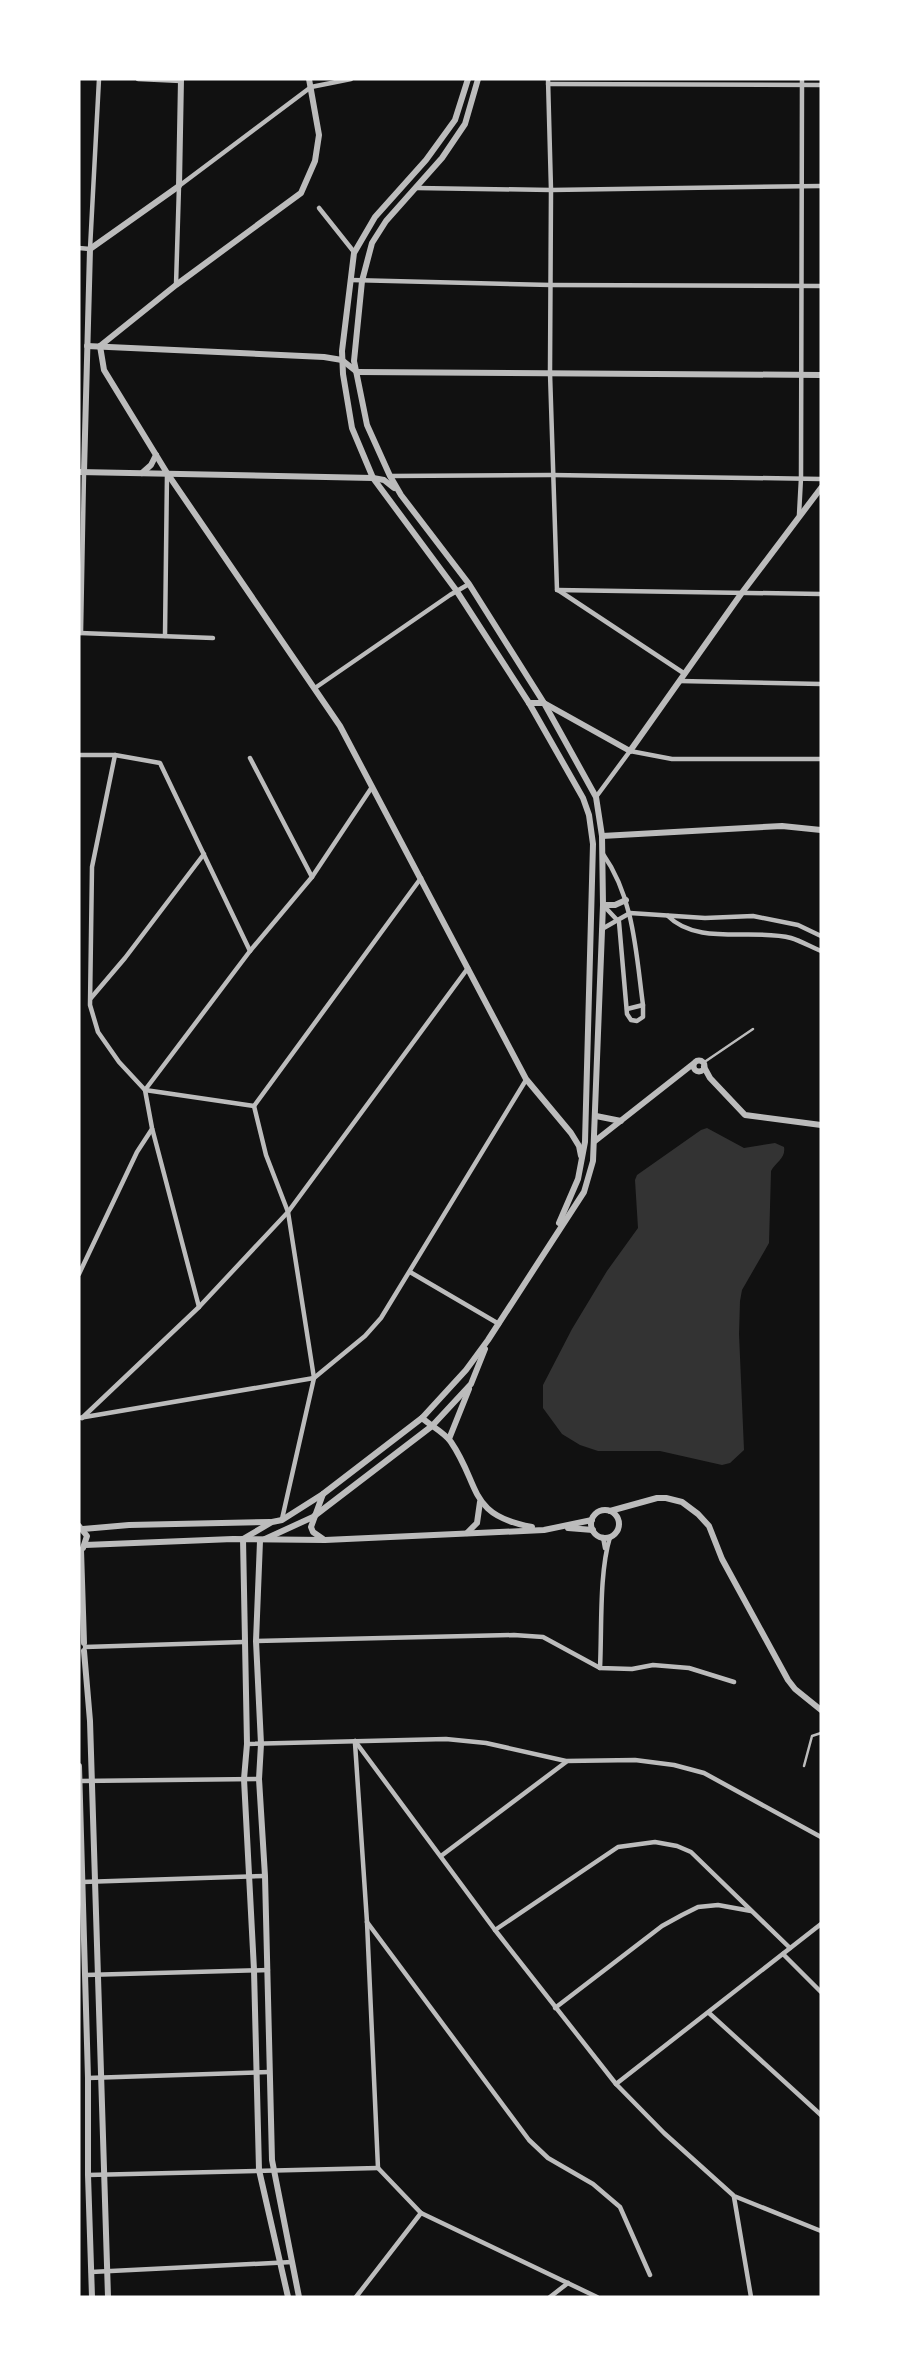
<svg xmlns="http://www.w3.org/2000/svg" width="900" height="2376" viewBox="0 0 900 2376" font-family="'Public Sans',sans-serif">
	<rect width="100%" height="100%" fill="#111"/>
	<!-- water -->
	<path fill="#333" d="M707,1128L744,1148L775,1143L784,1147C786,1158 776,1162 771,1171L769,1243L742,1290L740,1301L739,1334L744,1450L730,1463L722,1465L660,1451H598L580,1445L562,1434L543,1408V1385L572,1329L607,1271L638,1228L635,1180L637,1175L701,1130Z"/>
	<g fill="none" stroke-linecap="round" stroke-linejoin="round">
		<!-- service -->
		<g stroke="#bcbcbc" stroke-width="2.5">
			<path d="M703,1063L753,1029"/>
			<path d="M804,1766L812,1736L821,1733"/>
		</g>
		<!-- minor -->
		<g stroke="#bcbcbc" stroke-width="4.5">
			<path d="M138,79L181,81"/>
			<path d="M548,79L551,190L550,373L557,590"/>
			<path d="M548,84L821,85"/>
			<path d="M417,188L551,190L821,186"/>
			<path d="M319,208L354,252"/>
			<path d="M79,248L90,249L99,79"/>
			<path d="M351,280L551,285L821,286"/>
			<path d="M176,285L179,186L311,87L351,79"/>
			<path d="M390,476L552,475L821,479"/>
			<path d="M799,515L801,478L802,79"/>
			<path d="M557,590L821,594"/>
			<path d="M558,590L685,674"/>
			<path d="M80,633L213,638"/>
			<path d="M81,633L84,473"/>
			<path d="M165,636L167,474"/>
			<path d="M680,681L821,684"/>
			<path d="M315,688L450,595L469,584"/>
			<path d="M79,755H115L160,763L250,951"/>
			<path d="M115,755L92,867L90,1005L98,1032L119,1062L145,1090L254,1106"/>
			<path d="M250,758L312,877"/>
			<path d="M596,797L630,751L672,759H821"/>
			<path d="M603,854C634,898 636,953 643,1005V1017L637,1021L631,1020L627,1014L619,922L603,905"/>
			<path d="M668,916C697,946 754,928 791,938C801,941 811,947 821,951"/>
			<path d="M602,929L630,913L705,918L753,916L798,925L821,936"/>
			<path d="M91,998L125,958L204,854"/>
			<path d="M627,1009L643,1005"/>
			<path d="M254,1106L266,1155L288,1212L314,1378L282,1519"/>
			<path d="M254,1106L421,878"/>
			<path d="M410,1272L499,1324"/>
			<path d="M79,1274L137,1152L152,1129"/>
			<path d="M199,1307L152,1128L145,1090L250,951L312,877L372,787"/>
			<path d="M79,1418L314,1378L365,1336L381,1318L526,1080"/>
			<path d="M82,1418L199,1307L288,1212L468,968"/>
			<path d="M603,1537L605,1548"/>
			<path d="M256,1641L514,1635L543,1637L600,1668L632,1669L653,1665L689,1668L734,1682"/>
			<path d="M85,1647L243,1642"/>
			<path d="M600,1668C602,1629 599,1573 610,1537"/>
			<path d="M355,1741L495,1930L616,2084L664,2133L734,2196L821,2231"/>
			<path d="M355,1743L367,1922L378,2168"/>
			<path d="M247,1744L446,1739L486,1743L566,1761L635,1760L674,1765L704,1773L821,1837"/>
			<path d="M80,1781L259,1779"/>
			<path d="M441,1856L566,1762"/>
			<path d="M82,1882L265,1876"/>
			<path d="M367,1922L529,2140L548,2158L593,2184L620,2207L650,2275"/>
			<path d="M495,1930L618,1847L655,1842L677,1846L691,1852L790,1948"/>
			<path d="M783,1954L821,1992"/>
			<path d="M85,1975L268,1970"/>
			<path d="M555,2008L662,1926L682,1915L698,1907L718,1905L751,1911"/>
			<path d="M709,2013L821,2115"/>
			<path d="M88,2078L269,2072"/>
			<path d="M616,2084L821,1924"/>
			<path d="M378,2168L421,2213L597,2297"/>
			<path d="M88,2175L378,2168"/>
			<path d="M734,2197L751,2297"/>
			<path d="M91,2272L292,2262"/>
			<path d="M356,2297L421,2213"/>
			<path d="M550,2297L568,2283"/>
		</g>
		<!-- tertiary -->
		<g stroke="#bcbcbc" stroke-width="6">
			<path d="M468,79L455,120L426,160L375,217L354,253L342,351L343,374L352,428L373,478L456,590L529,703L583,798L589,815L593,844L585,1142L578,1179L559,1223"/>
			<path d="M87,346L324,357L342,360L357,372"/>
			<path d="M100,346L104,370L167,473L340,726L526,1079L571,1133L579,1146L581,1156"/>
			<path d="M100,346L176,285L301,193L315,161L319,135L309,79"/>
			<path d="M357,372L821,375"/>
			<path d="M79,472L373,478L384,480L394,488"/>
			<path d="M84,472L90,249L179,186L181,79"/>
			<path d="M142,473L151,465L156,455"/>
			<path d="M529,703H544L630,751L741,594L821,488"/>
			<path d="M602,836L782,826L821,830"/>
			<path d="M603,905H615L626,900"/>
			<circle cx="699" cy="1066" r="5.5"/>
			<path d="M704,1067L710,1078L745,1115L821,1125"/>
			<path d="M596,1116L621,1121"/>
			<path d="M595,1141L693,1064"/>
			<path d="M422,1418C431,1426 445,1433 451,1442C481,1486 467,1515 532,1527"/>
			<path d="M449,1439L469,1389"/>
			<path d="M323,1494L311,1527L313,1532L323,1539"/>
			<circle cx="605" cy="1524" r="14"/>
			<path d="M610,1511L657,1498H666L682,1502L698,1514L709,1526L722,1559L788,1680L795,1689L821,1710"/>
			<path d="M79,1526L87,1536L83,1548"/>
			<path d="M568,1528L593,1530"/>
			<path d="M83,1529L129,1525L270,1522"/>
			<path d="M467,1533L477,1523L480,1502"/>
			<path d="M243,1539L272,1522L282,1520L323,1494L422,1418L466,1370L488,1340L584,1192L593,1161L603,905L602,836L596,797L544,703L469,584L401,495L390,476L367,425L354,361L362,281L372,243L386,221L442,158L465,124L478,79"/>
			<path d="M243,1539L247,1744L244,1779L254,1970L259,2170L288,2297"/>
			<path d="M265,1539L313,1517L432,1426L471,1384L485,1349"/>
			<path d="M260,1541L256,1641L261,1744L259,1779L265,1876L272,2160L299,2297"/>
			<path d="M85,1545L233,1539L325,1540L544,1530L592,1520"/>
			<path d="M81,1550L84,1643"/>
			<path d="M84,1651L90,1721L108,2297"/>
			<path d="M79,1766L88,2078V2175L92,2297"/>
		</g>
	</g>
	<!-- border -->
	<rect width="900" height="2376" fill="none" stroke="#ffffff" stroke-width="161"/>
</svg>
